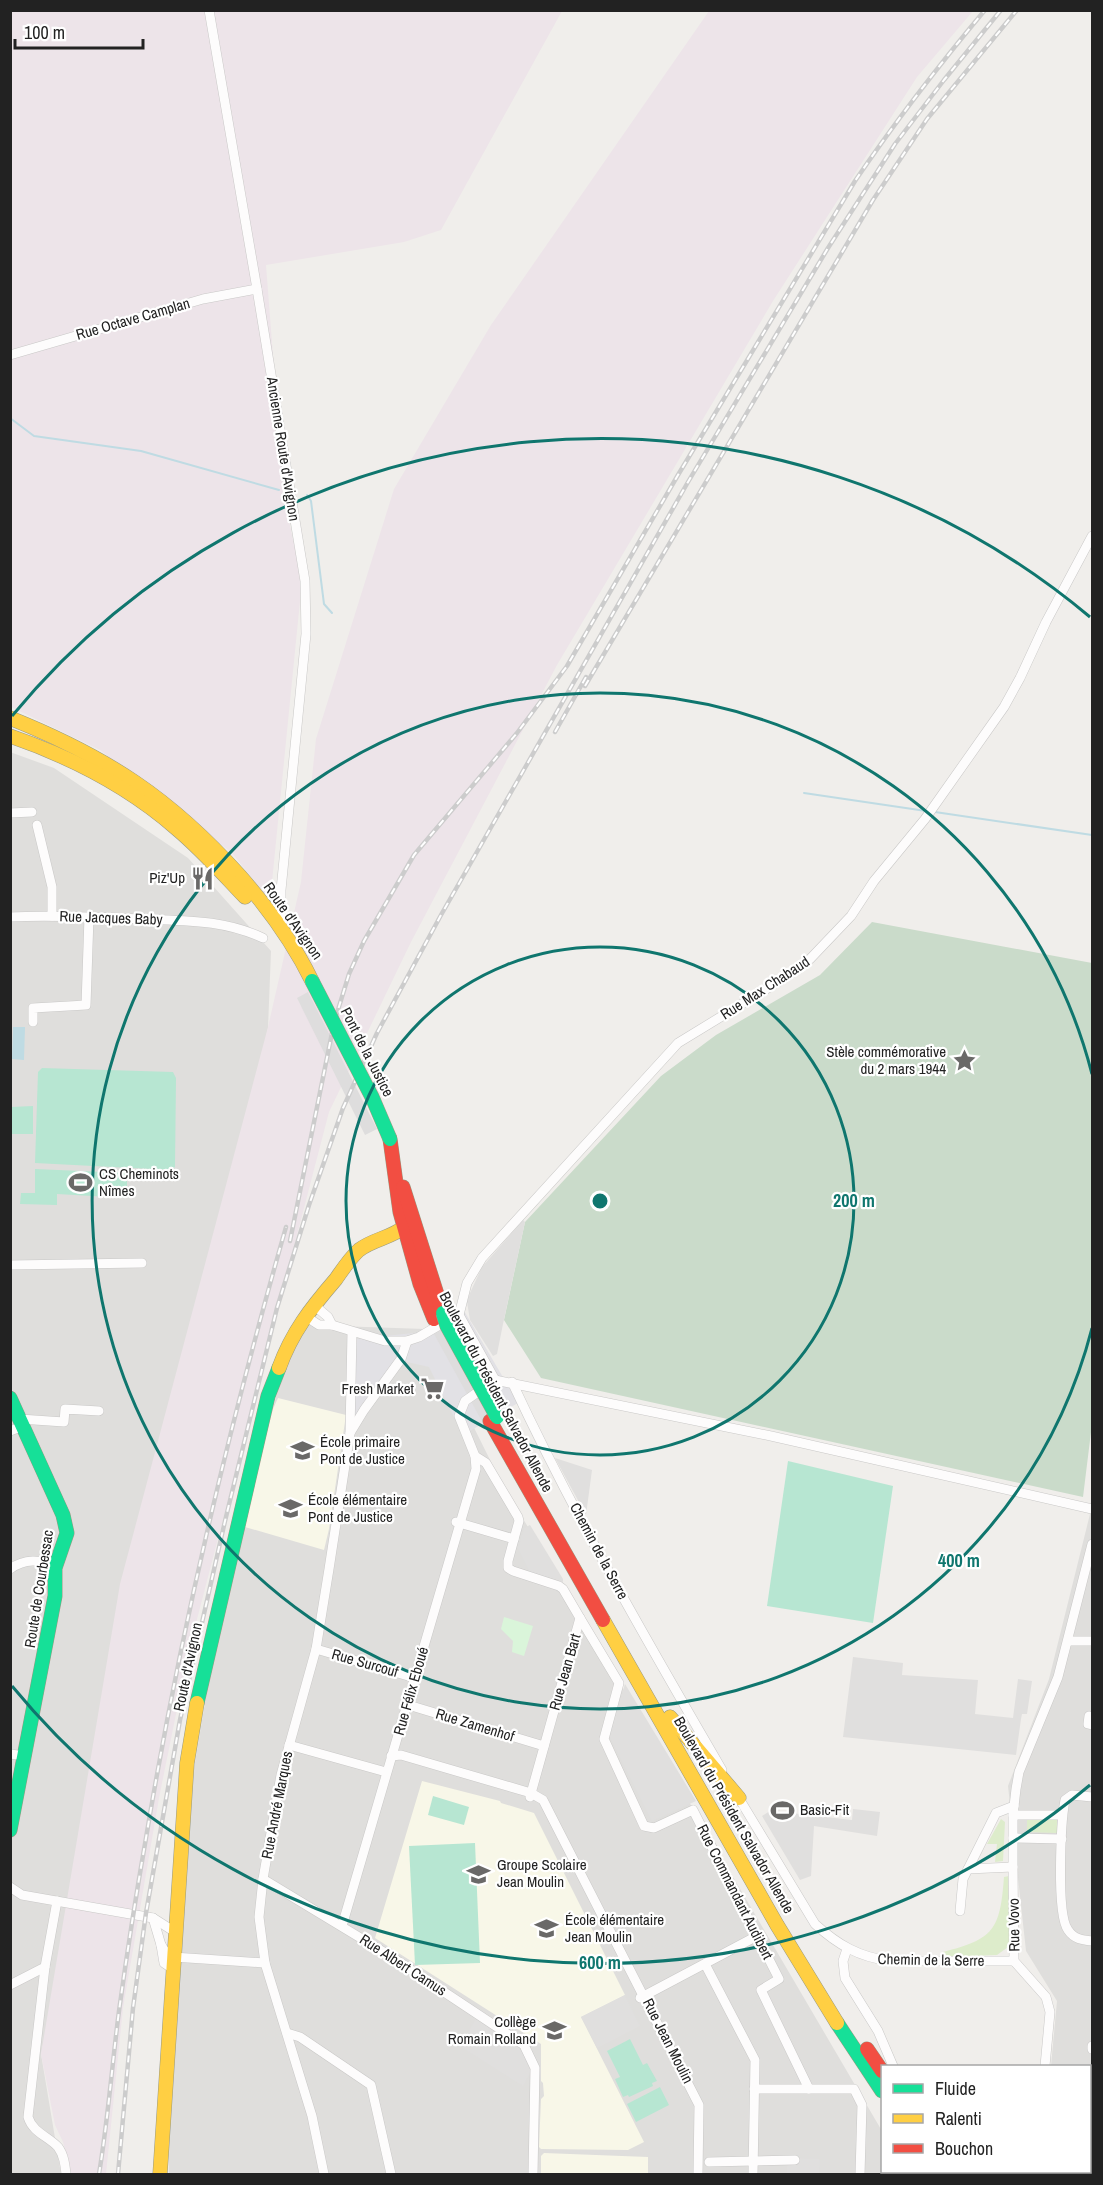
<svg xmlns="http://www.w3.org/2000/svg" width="1103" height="2185" viewBox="0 0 1103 2185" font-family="'Archivo Narrow',sans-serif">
	<rect width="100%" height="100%" fill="#f0eeeb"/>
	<!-- residential -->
	<g fill="#dfdedc">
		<path d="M10,752L54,768L188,858L271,951L268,1028L41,2054L61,2174H10Z"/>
		<path d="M307,1325L425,1329L498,1476L882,2131V2172H906L908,2174H169L168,2144L189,1798L212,1661L255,1477L284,1366Z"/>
		<path d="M1092,1506V2125L1090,2123V2066H1051L1057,2001L1026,1951L1008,1786L1049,1679Z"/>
	</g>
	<!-- industrial -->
	<g fill="#ede4e9">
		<path d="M10,11H562L441,230L404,242L266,265L284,498L302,581L271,892L264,893L232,853L100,750L11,707Z"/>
		<path d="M709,11H973L917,77L773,301L557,665L411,942L329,1112L189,1650L159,1798L123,2008L106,2174H71L63,2142L55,2125L41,2054L120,1584L268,1027L301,882L316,739L394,489L491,325Z"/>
	</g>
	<!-- education -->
	<g fill="#f8f7e8">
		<path d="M278,1398L346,1415L329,1529L324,1550L245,1527L255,1477L273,1409Z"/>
		<path d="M422,1781L500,1801L501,1803L534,1813L625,1995L581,2017L644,2142L628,2150L541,2149L539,2147L541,2099L544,2096L543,2083L541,2081V2044L375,1938Z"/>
		<path d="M544,2153L648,2157V2174H541V2156Z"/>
	</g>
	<!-- grass -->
	<g fill="#ddeccb">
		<path d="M1001,1819L1005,1822L1003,1861L995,1862L997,1844H987Z"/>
		<path d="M1027,1820H1057V1833L1027,1832Z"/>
		<path d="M1009,1876L1011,1936L1008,1947L997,1955L943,1957V1952C994,1939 1000,1930 1004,1877Z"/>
	</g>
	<!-- cemetery -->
	<path fill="#cadbca" d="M872,922L1092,963V1424L1083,1497L541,1378L504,1320L525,1222L661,1076L716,1035L820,975Z"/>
	<!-- park -->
	<path fill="#daf5da" d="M504,1617L533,1626L524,1656L512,1652L513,1641L501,1629Z"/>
	<!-- pitch -->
	<g fill="#b7e6d2">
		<path d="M42,1068L173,1072L176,1078L175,1167L171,1170L35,1163L38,1072Z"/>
		<path d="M33,1106V1134H11V1107Z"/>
		<path d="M35,1169L127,1173V1198L57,1194V1205L20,1204L21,1193H35Z"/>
		<path d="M788,1461L893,1486L873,1623L767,1606Z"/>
		<path d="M433,1796L469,1807L464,1825L428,1815Z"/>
		<path d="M475,1843L480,1963L415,1965L409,1846Z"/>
		<path d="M630,2039L643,2065L647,2063L657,2081L652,2083L653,2086L629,2097L628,2095L623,2097L615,2079L620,2077L607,2051Z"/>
		<path d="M660,2087L669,2105L636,2122L627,2104Z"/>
	</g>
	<!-- parking -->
	<g fill="#e0dfde">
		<path d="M523,1220L525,1222L503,1324L497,1354L493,1356L470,1320L467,1302L470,1293L482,1267Z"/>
		<path d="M555,1458L592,1470L586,1515Z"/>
		<path d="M530,1525L563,1579V1582L530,1572L518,1548L524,1528Z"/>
		<path d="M853,1657L903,1663L902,1675L978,1680L975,1714L1013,1718L1018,1679L1032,1681L1027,1714H1022L1021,1719L1016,1755L843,1737Z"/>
		<path d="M625,1684L696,1801L652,1821L609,1735Z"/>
		<path d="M771,1804L780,1807L779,1812L782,1816H788L791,1813L852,1820L853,1809L880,1812L877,1836L814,1826L811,1876L800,1880L762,1816L770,1811Z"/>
		<path d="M625,1995L640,2026L597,2048L581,2017Z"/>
		<path d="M477,2017L522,2047L531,2071L523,2086L460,2046Z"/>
		<path d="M787,2158L820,2159L819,2174H787Z"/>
	</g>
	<!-- plaza -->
	<path fill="#e2e1e5" d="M463,1309L518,1403L463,1435L429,1367L402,1361L352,1437L347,1436V1340L423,1332Z"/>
	<!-- water -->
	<path fill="#bfdbe3" d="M13,1027H25L24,1060L12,1059Z"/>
	<!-- pier -->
	<g fill="#dedddd">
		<path d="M308,992L377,1129L365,1135L297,998Z"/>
		<path d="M448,1312L504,1415L484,1425L428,1323Z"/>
	</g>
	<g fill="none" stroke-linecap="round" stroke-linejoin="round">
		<!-- stream -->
		<g stroke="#bfdbe3" stroke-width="2">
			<path d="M10,418L34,436L141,451L279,490"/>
			<path d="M307,495L311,501L324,604L332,613"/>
			<path d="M804,793L926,811"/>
			<path d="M935,812L1092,835"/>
		</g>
		<defs>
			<g id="street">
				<path d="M209,10L257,289L305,581L306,634L281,890V926"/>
				<path d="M10,355L203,299L257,289"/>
				<path d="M10,813L32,812"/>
				<path d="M37,825L52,887V916"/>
				<path d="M10,917C54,915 97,917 140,919C184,921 222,919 263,938"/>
				<path d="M33,1022V1008L86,1005L89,917"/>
				<path d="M10,1265L142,1263"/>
				<path d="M314,1305L328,1317L332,1325"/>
				<path d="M459,1315L467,1283L482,1258L678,1043L786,977L810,959L851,916L874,881L925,819L1004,707L1020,678L1046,622L1092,536"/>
				<path d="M459,1315L495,1380"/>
				<path d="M305,1316L319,1325H332L385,1341H407L419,1337L448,1320"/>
				<path d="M495,1380L771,1436L1092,1509"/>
				<path d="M512,1382C574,1515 648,1643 722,1770"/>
				<path d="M20,1419L64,1422L65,1409L99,1411"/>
				<path d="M10,1431L23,1426"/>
				<path d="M350,1433L364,1410L401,1359L407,1341"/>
				<path d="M475,1456L486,1463L518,1517L519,1521L514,1539"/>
				<path d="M456,1522L514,1539L508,1561V1568L513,1571L559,1586L563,1589L580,1618L530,1797"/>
				<path d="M10,1569C24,1559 41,1558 55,1568"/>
				<path d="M580,1618L619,1683L604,1739L644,1826L654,1828L693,1810L779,1979L761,1990L809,2089"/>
				<path d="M1069,1641H1092"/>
				<path d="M316,1649L415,1678"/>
				<path d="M405,1704L544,1746"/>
				<path d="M1089,1716L1088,1724L1092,1725"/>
				<path d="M289,1745L386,1772"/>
				<path d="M10,1754L25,1756"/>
				<path d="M391,1756L401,1755L531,1793L543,1800L699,2105L698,2174"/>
				<path d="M737,1795L815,1924C838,1945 859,1957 890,1961H1014"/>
				<path d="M1092,1797L1072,1795L1065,1800C1061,1821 1056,1914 1068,1930C1074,1939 1082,1940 1092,1941"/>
				<path d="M1013,1815H1062"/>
				<path d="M1013,1838L1062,1839"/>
				<path d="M968,1869L996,1813L1014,1806"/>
				<path d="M263,1879L387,1954L524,2045L535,2068L533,2174"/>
				<path d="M10,1887L22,1895L153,1918L175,1932"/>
				<path d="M960,1911L963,1879L968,1869L1013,1867"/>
				<path d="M153,1918L161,1945L164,1963L173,1969"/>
				<path d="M342,1926L476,1469L475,1456L459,1416L465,1401L495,1380"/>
				<path d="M161,1945L166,1953L173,1957L265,1963"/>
				<path d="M847,1949L843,1961L845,1978L878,2031L893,2066"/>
				<path d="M705,1964L755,2060L753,2174"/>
				<path d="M45,1967L28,2117C33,2133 48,2136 58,2147C64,2155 65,2165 66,2174"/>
				<path d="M10,1985L45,1967L57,1901"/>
				<path d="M640,1998L757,1936"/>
				<path d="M287,2033L300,2037L371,2085L391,2174"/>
				<path d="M1092,2046V2049"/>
				<path d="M1045,2066L1050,2012L1046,1997L1014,1961L1013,1867V1815L1016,1789L1019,1772L1058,1677L1092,1544"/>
				<path d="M754,2089H854L862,2105L860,2174"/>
				<path d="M1090,2140L1092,2143"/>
				<path d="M709,2162L795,2160"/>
				<path d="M324,2174L312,2116L265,1963L259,1917L263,1879L281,1775L316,1649L329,1569L350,1433L352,1332"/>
			</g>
			<g id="fast">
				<path d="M10,1398L63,1515L67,1533L55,1568V1596L10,1830"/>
				<path d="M197,1703L268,1396L279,1368"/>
				<path d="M837,2023L882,2091"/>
				<path d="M907,2172V2174"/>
			</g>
			<g id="slow">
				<path d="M10,718C107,757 170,798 240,876C268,908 293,942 312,981"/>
				<path d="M10,736C71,757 128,786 177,829C202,850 223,874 245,897"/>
				<path d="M279,1368C292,1332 311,1308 336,1279C343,1269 350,1258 359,1250C373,1239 391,1238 404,1227"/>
				<path d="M603,1620L777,1925L837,2023"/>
				<path d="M670,1717L739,1798"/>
				<path d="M971,2172V2174"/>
				<path d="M160,2174L187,1763L197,1703"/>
			</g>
			<g id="jam">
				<path d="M390,1139L400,1212L420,1284L434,1319"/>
				<path d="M403,1187L443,1313"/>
				<path d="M490,1421L603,1620"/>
				<path d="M867,2049L882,2071"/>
			</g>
		</defs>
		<!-- street casing -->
		<use href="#street" stroke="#c9c8c7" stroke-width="10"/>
		<!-- fast casing -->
		<use href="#fast" stroke="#999a82" stroke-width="15"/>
		<!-- slow casing -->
		<use href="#slow" stroke="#999a82" stroke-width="15"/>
		<!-- jam casing -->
		<use href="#jam" stroke="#999a82" stroke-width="15"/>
		<!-- street -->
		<use href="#street" stroke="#fdfcfc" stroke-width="9"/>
		<!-- fast -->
		<use href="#fast" stroke="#16e098" stroke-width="14"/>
		<!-- slow -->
		<use href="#slow" stroke="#ffcf43" stroke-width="14"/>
		<!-- jam -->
		<use href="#jam" stroke="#f24e42" stroke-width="14"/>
		<defs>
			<g id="rail">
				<path d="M585,686L873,200L927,119L1017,10"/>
				<path d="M555,732L586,677"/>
				<path d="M290,1241L334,1023L349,974L364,941L414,855L517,733L567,666L678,475L855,181C895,122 939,65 985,10"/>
				<path d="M99,2174C108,2120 112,2065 119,2011C127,1953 136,1895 146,1838C180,1633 229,1427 286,1227"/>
				<path d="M118,2174L133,2008L146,1913L180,1720L225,1521L277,1308L309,1205L343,1108L377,1033L441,915L688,482L828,248L895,144L944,80L1001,10"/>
			</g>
		</defs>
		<!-- rail casing -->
		<use href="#rail" stroke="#ccc" stroke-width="4.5"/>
		<!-- rail -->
		<use href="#rail" stroke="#fff" stroke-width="2" stroke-dasharray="7" stroke-linecap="butt"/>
		<defs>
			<g id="fast-bridge">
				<path d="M312,981L372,1097L390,1139"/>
				<path d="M443,1313L447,1326L497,1417"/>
			</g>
		</defs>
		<!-- fast-bridge casing -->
		<use href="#fast-bridge" stroke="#a79c86" stroke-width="15" stroke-linecap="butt"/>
		<!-- fast-bridge -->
		<use href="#fast-bridge" stroke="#16e098" stroke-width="14"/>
	</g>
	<!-- distance rings -->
	<g fill="none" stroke="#0f766e" stroke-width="3">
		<circle cx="600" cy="1201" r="254"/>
		<path d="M1092 1328A508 508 0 1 1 1092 1074"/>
		<path d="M1090 1785A762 762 0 0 1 12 1686M12 716A762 762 0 0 1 1090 617"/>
	</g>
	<!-- icons -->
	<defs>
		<symbol id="restaurant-bare" viewBox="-9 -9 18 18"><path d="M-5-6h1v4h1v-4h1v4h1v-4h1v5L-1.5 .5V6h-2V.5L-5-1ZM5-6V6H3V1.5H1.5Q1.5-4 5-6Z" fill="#6a6968" stroke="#fff" stroke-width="2.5" paint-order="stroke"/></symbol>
		<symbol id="sight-bare" viewBox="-9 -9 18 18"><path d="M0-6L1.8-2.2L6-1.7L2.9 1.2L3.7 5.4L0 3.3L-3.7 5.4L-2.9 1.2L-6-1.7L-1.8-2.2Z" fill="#6a6968" stroke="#fff" stroke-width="2.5" paint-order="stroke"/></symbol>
		<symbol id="stadium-bare" viewBox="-9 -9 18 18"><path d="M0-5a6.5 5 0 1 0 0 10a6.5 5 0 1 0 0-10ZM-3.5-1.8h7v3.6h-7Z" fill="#6a6968" stroke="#fff" stroke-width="2.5" paint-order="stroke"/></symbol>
		<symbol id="supermarket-bare" viewBox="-9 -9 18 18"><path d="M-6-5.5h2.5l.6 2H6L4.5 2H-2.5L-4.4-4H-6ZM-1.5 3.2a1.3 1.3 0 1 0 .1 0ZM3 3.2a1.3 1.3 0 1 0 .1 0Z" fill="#6a6968" stroke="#fff" stroke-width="2.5" paint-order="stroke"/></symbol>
		<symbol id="school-bare" viewBox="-9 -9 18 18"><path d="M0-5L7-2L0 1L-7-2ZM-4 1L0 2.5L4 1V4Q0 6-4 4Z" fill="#6a6968" stroke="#fff" stroke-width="2.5" paint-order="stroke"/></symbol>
	</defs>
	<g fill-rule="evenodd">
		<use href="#restaurant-bare" x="186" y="862" width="33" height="33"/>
		<use href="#sight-bare" x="948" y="1044" width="33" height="33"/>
		<use href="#stadium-bare" x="64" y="1166" width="33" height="33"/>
		<use href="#supermarket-bare" x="416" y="1372" width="33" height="33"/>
		<use href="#school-bare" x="286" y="1434" width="33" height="33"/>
		<use href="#school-bare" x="274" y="1492" width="33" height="33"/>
		<use href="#stadium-bare" x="766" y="1794" width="33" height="33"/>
		<use href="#school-bare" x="462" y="1858" width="33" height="33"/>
		<use href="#school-bare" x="530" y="1912" width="33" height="33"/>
		<use href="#school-bare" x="538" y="2014" width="33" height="33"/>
	</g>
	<g text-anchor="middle" stroke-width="4.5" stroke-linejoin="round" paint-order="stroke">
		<!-- street labels -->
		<g font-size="15" fill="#222" stroke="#fff">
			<text transform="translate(133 319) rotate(-16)" y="5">Rue Octave Camplan</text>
			<text transform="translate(283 449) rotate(81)" y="5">Ancienne Route d'Avignon</text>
			<text transform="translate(111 918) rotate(2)" y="5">Rue Jacques Baby</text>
			<text transform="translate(293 921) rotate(55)" y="5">Route d'Avignon</text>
			<text transform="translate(765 988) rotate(-33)" y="5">Rue Max Chabaud</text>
			<text transform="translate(367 1052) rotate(63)" y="5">Pont de la Justice</text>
			<text transform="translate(496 1392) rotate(62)" y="5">Boulevard du Président Salvador Allende</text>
			<text transform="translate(599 1551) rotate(62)" y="5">Chemin de la Serre</text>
			<text transform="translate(39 1589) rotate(-81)" y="5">Route de Courbessac</text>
			<text transform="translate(365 1663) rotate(16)" y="5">Rue Surcouf</text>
			<text transform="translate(188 1667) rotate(-78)" y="5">Route d'Avignon</text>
			<text transform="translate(565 1672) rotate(-74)" y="5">Rue Jean Bart</text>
			<text transform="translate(411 1691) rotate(-74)" y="5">Rue Félix Eboué</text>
			<text transform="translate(475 1725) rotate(17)" y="5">Rue Zamenhof</text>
			<text transform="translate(277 1805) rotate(-79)" y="5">Rue André Marques</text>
			<text transform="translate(734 1815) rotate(60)" y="5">Boulevard du Président Salvador Allende</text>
			<text transform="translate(735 1892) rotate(63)" y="5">Rue Commandant Audibert</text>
			<text transform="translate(1014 1925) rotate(-91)" y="5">Rue Vovo</text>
			<text transform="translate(931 1960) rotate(1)" y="5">Chemin de la Serre</text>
			<text transform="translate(403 1965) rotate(33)" y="5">Rue Albert Camus</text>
			<text transform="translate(668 2041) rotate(63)" y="5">Rue Jean Moulin</text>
		</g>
		<!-- poi labels -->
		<g font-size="15" fill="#222" stroke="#fff" text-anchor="start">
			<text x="185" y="883" text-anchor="end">Piz'Up</text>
			<text x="946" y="1057" text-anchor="end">Stèle commémorative<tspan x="946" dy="17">du 2 mars 1944</tspan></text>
			<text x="99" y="1179">CS Cheminots<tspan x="99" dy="17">Nîmes</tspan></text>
			<text x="414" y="1394" text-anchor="end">Fresh Market</text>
			<text x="320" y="1447">École primaire<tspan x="320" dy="17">Pont de Justice</tspan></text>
			<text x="308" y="1505">École élémentaire<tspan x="308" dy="17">Pont de Justice</tspan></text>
			<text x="800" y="1815">Basic-Fit</text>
			<text x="497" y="1870">Groupe Scolaire<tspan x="497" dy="17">Jean Moulin</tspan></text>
			<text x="565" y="1925">École élémentaire<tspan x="565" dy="17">Jean Moulin</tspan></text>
			<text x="536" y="2027" text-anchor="end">Collège<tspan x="536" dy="17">Romain Rolland</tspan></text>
		</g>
	</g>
	<circle cx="600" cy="1201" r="9" fill="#0f766e" stroke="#fff" stroke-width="3"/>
	<g font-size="18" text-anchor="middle" font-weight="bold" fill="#0f766e" stroke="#fff" stroke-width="4.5" stroke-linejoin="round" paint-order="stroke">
		<text x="854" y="1207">200 m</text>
		<text x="959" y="1567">400 m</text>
		<text x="600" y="1969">600 m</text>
	</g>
	<!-- border -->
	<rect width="1103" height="2185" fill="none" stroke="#222222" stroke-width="24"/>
	<!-- legend -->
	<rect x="881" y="2065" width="210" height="108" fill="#ffffff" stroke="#a7a7a7" stroke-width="1.5"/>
	<rect x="893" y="2084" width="30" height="9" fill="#16e098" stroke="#a7a7a7" stroke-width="1.5"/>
	<text x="935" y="2095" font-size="18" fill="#222222">Fluide</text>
	<rect x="893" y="2114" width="30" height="9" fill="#ffcf43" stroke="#a7a7a7" stroke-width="1.5"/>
	<text x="935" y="2125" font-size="18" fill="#222222">Ralenti</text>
	<rect x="893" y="2144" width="30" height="9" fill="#f24e42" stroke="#a7a7a7" stroke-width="1.5"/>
	<text x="935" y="2155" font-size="18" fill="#222222">Bouchon</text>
	<!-- scale -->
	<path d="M15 39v9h128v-9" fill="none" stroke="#222222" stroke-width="3"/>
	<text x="24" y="39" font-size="18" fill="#222222" stroke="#ffffff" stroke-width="4.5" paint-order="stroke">100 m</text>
</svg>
